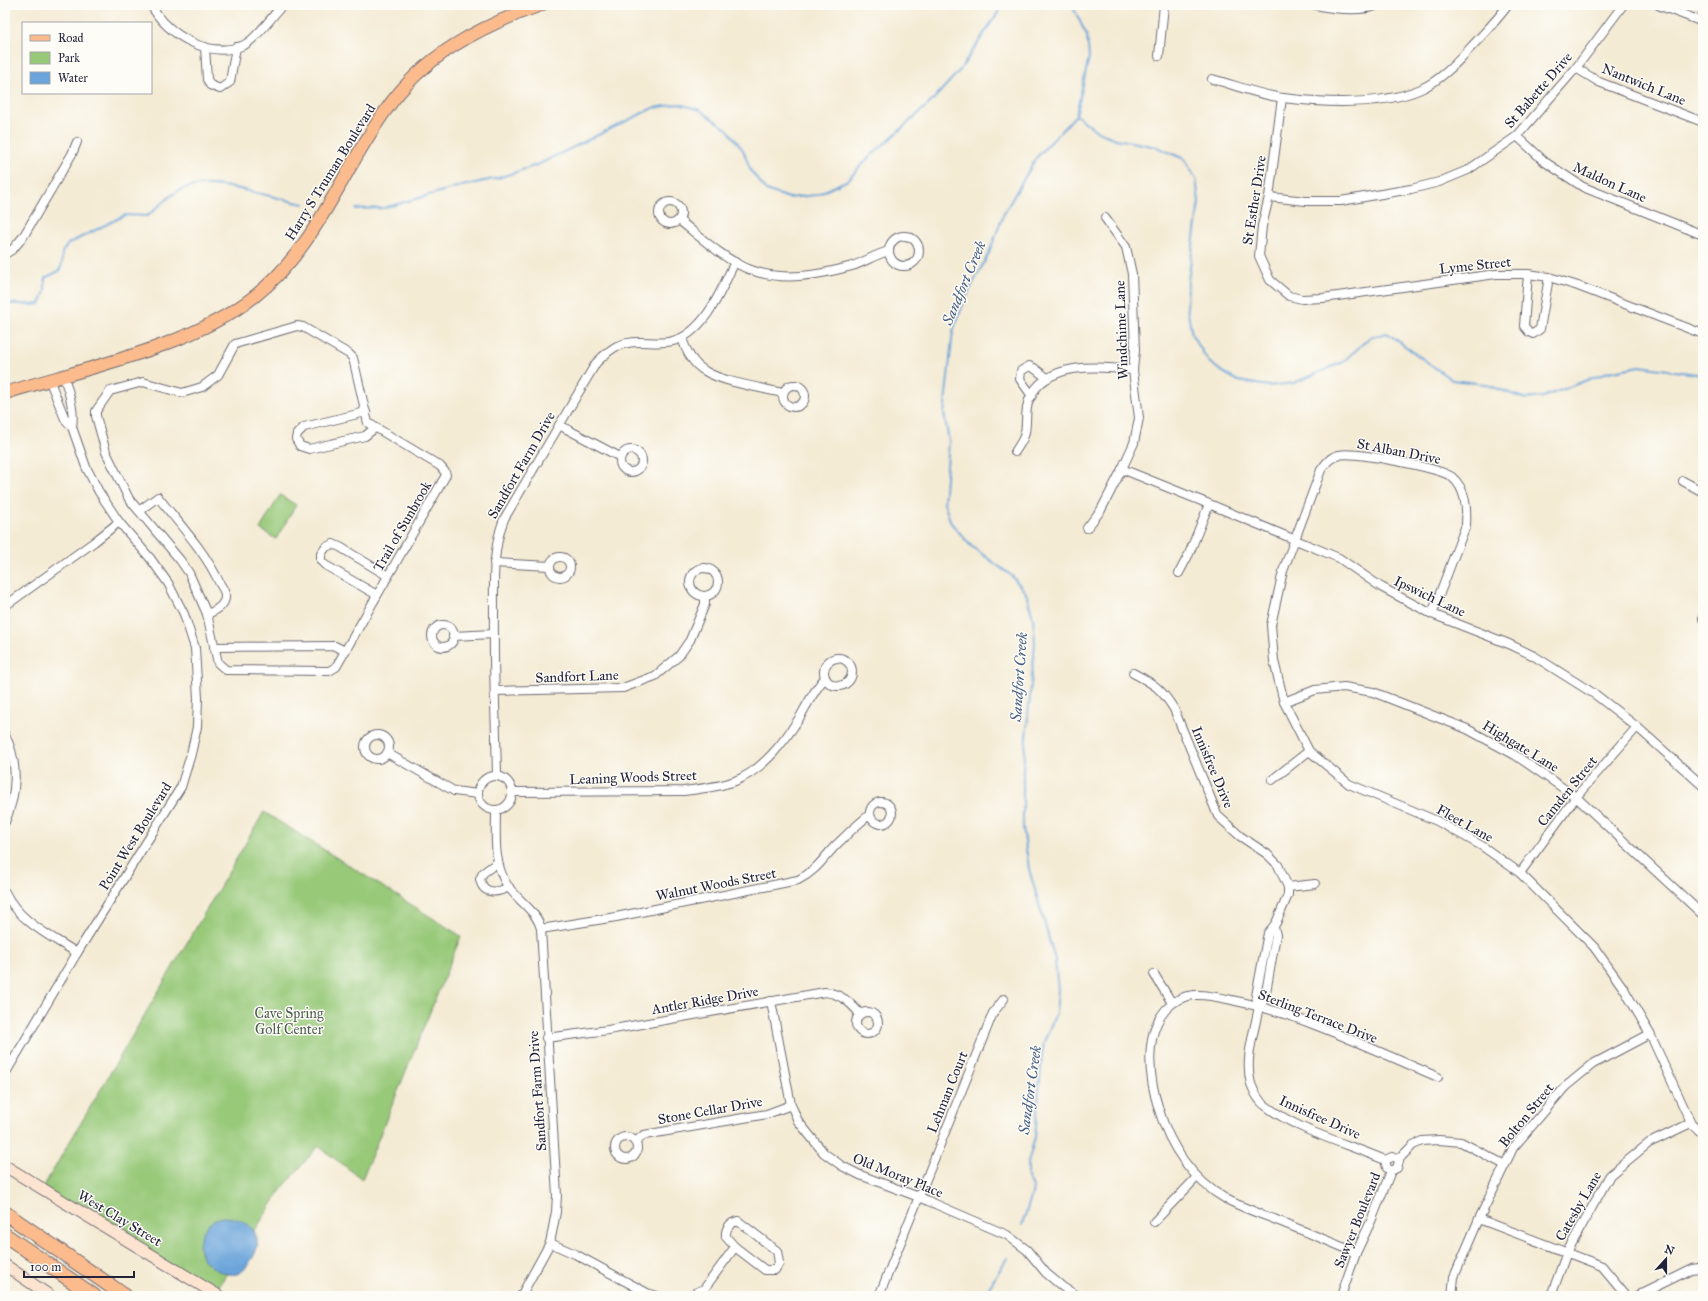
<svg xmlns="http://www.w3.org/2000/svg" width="1708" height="1301" viewBox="0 0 1708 1301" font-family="'IM FELL Great Primer',serif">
	<rect width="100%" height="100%" fill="#fdfcf7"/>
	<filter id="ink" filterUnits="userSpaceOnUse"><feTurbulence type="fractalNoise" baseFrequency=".025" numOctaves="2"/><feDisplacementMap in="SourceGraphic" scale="8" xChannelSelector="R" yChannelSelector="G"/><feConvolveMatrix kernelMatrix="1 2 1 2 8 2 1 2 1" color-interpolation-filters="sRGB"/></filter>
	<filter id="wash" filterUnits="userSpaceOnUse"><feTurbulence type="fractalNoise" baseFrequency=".012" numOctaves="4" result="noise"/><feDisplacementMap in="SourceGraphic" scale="16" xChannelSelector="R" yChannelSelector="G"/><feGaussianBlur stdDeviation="0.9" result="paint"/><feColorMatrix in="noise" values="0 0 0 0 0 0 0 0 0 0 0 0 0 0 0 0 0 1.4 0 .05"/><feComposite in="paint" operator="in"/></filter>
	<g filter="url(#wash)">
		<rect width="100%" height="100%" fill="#f4ebd4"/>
		<!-- green -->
		<g fill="#98c979" stroke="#5d765a">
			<path d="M280,495L296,505L276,539L260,529Z"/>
			<path d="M264,812L461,936L362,1179L318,1146L281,1190L213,1295L42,1189Z"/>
		</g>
		<!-- water -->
		<path fill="#6ba4da" stroke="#46638a" d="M222,1217C250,1217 268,1237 250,1262C247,1266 244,1271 239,1273C234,1276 227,1274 221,1272C202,1263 192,1248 205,1229C210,1222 214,1219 222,1217Z"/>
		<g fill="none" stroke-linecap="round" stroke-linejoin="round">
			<!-- stream -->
			<g stroke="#6ba4da" stroke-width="2">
				<path d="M1076,115L1098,132L1116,139L1157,147L1184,159L1196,179L1199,202L1188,281L1187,308L1192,335L1209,362L1221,371L1238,381L1269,386L1294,383L1343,362L1369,338L1387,333L1452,380L1484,384L1526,399L1543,397L1608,372L1640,366L1703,375"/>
				<path d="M356,209L384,208L457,187L498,178L537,165L653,108L679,104L700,110L728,130L743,150L751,171L766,190L789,198L816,195L848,180L864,162L929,104L960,70L1003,5"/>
				<path d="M5,304C16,302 28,306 40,304L45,291V278L59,271L62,264V252L68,244L125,215L147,216C158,208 166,198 178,191C209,174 269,198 304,204"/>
				<path d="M1022,1225L1032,1194L1033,1186L1028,1178V1163L1035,1137L1042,1055L1044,1042L1056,1013L1058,990L1055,960L1029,869L1023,828V769L1035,643L1033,618L1026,593L1012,576L971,546L951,523L944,503L949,441L944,413L953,331L966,297L989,253L1004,213L1036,158L1076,115L1089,57L1087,36L1072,5"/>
				<path d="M984,1296L1007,1258"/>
			</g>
		</g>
	</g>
	<g filter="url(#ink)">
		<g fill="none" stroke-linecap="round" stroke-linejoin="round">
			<defs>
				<g id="street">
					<path d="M151,5C168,35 209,60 244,45C255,40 274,15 282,5"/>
					<path d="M1316,5C1335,9 1360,12 1378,5"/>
					<path d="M1658,5L1703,22"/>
					<path d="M205,47L207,79L210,85L220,89L230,82L236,47"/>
					<path d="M1159,56L1164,5"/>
					<path d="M1576,68L1599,82L1703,122"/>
					<path d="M1212,79C1235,85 1259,95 1283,98C1325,103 1382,106 1421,89C1443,79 1458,61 1474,44C1486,31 1498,19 1508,5"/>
					<path d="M1282,98L1269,197L1262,226L1259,256L1270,280L1289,296L1302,299L1323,298L1496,274H1528L1549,277L1578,286L1703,334"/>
					<path d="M1517,136L1545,162L1583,187L1703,235"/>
					<path d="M1269,197L1306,201H1341L1411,189L1439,182L1468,170L1517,136L1576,68L1623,5"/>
					<circle cx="670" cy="213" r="11"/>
					<path d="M679,220C699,236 726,261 751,270C783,282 820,275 852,266C865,262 876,254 889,251"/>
					<circle cx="904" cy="251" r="15"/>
					<path d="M5,254L13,249L23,237L72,154L77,142"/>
					<path d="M1528,274L1524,326L1529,332L1533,334L1540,329L1549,277"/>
					<path d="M297,326L303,327L349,354L353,358L368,423L440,466L445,472L446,475L336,667L329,671L226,670L218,663L207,614L189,573L180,560L129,499L106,452L96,416V411L110,391L143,382L182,393L202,387L218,375L235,344Z"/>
					<path d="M682,338C686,351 693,364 705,371C722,382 762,388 783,393"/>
					<path d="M63,375C69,391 75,410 72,427"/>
					<circle cx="794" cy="396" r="11"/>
					<path d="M1032,396L1020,379L1021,371L1029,366L1034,368L1047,378"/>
					<path d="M366,412L304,427L297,434L296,439L300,446L309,449L365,436L375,428"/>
					<path d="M559,425L620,457"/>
					<circle cx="631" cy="461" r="11"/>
					<path d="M1015,452C1018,447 1022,442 1024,436C1028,425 1024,412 1029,400C1045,361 1099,366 1133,370"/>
					<path d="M1122,469L1209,504L1339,558L1381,587L1432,614L1509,644L1534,656L1596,695L1637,727L1703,786"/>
					<path d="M1683,481L1703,492"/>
					<path d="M140,510L158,497C180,525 205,551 220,584C222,587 225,592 225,595C226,605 215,611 207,614"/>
					<path d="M1087,528L1101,510L1122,469L1134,443L1139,418L1133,370L1135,350L1132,274L1126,247L1105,218"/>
					<circle cx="560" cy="567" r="10"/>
					<path d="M494,563L550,566"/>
					<circle cx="704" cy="582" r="14"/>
					<path d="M1179,573L1189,554L1209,504"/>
					<path d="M377,595L325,565L321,561V554L326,547L333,544L340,547L388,576"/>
					<path d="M5,606L94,542L119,522"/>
					<path d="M1432,614L1466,525C1467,508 1466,489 1452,477C1440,468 1354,451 1339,455C1330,457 1326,463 1321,470L1283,571L1271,625L1274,661L1284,702L1309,751L1349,784L1437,821L1482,846L1520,873L1594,947L1624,989L1650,1034L1691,1123L1703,1134"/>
					<path d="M1703,617V619"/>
					<circle cx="443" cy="636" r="11"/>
					<path d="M453,636L494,634"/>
					<path d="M214,647L335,646L345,651"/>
					<circle cx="838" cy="672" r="14"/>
					<path d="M1133,673C1154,684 1161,688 1174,709L1218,816L1240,836L1267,854L1278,865L1288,887V895L1276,923L1268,933L1256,996L1259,1006"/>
					<path d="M495,691L623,688L655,676L679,656L690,640L705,604V596"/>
					<path d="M1284,702L1315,690L1344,687L1373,692L1467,729L1515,755L1576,797L1703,915"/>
					<path d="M5,735C19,763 17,794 5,822"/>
					<circle cx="377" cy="747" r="12"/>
					<path d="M387,753L454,791L478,794"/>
					<path d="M497,776C496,722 493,668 494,615C494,582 492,550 504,519L596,363C602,357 609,350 617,346C643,335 668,353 693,330C713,313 723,285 735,262"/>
					<circle cx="495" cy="793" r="17"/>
					<path d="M1272,780L1309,751"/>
					<path d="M512,792L683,791C700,789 719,787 735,781C763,770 784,742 800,717C808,703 814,690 825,678"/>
					<circle cx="881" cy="813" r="11"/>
					<path d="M496,810C496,836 493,862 507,885C517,900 537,911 541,929L557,1195L556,1212L550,1243L521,1296"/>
					<path d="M498,862L483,873L480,879C483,895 497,893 509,887"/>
					<path d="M1520,873L1576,797L1637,727"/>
					<path d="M1288,887L1315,884"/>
					<path d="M5,892C19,922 51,936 77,953"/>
					<path d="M1274,927L1276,935L1265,998L1259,1006C1255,1030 1244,1059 1251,1084C1254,1092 1258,1101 1266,1106C1300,1132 1346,1143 1385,1160L1387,1168L1391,1171"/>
					<path d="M541,929L616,917L798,880C816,871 822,860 835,846C846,835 858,824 870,814"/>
					<path d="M1154,974L1172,1003"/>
					<path d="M771,1001L791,1105L798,1121L824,1153L842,1166L860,1175L919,1197L1007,1235L1027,1250L1046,1273L1064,1288L1078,1296"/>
					<circle cx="867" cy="1023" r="11"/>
					<path d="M546,1038L608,1030L825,992C841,994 850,1002 860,1014"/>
					<path d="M5,1074L77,953L181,787L191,754L197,727L198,698L195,648L184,614L168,583L150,558L119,522L99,492L86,467L72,427L65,419L49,379"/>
					<circle cx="626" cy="1148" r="11"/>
					<path d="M635,1142L644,1135L767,1114L791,1105"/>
					<path d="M1385,1160L1392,1157L1400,1158"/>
					<path d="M1479,1219L1602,1266L1627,1296"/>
					<path d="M738,1221L777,1251L779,1263L775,1270H765L735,1247L726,1237C725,1229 729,1223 738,1221Z"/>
					<path d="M1154,1222L1197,1177"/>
					<path d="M550,1243L575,1254L647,1293L657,1296"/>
					<path d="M1356,1253C1329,1241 1301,1230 1274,1219C1258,1213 1241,1207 1226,1199C1192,1180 1170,1146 1159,1110C1152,1088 1148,1061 1152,1039C1156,1017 1171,997 1194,995C1208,994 1222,998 1236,1001C1304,1015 1373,1050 1438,1077"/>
					<path d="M688,1296L704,1289L735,1247"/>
					<path d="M879,1296L993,1013L1004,999"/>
					<path d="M1341,1296L1356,1253L1372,1219L1391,1171L1397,1168L1400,1158L1413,1145L1422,1141L1439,1140L1461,1142L1505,1165"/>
					<path d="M1452,1296L1454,1277L1479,1219L1513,1148L1565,1087L1593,1064L1650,1034"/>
					<path d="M1551,1296L1567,1252L1610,1175L1649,1143L1691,1123"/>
					<path d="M1637,1296L1692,1269L1703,1267"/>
				</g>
				<g id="secondary">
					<path d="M5,1166L219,1296"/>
					<path d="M5,1265L50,1296"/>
				</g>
				<path id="primary" d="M5,393C85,368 189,348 255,296C317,247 341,172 386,110C423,56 480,26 541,5"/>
				<g id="highway">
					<path d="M5,1213L125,1296"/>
					<path d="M5,1235L94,1296"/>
				</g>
			</defs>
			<!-- street casing -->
			<use href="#street" stroke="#6c6871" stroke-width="10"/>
			<!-- secondary casing -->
			<use href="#secondary" stroke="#6c6871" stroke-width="13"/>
			<!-- primary casing -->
			<use href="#primary" stroke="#6c6871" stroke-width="14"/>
			<!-- highway casing -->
			<use href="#highway" stroke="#6c6871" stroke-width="16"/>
			<!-- street -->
			<use href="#street" stroke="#fff" stroke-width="8"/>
			<!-- secondary -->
			<use href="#secondary" stroke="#fde4d1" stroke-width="11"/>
			<!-- primary -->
			<use href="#primary" stroke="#fbbb8d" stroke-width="12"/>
			<!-- highway -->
			<use href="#highway" stroke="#fbbb8d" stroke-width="14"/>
		</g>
	</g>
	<g text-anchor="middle" stroke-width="3" stroke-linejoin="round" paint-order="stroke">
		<!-- street labels -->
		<g font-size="14" fill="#22223b" stroke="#fdfcf7">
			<text transform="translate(1644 84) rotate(22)" y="5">Nantwich Lane</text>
			<text transform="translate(1538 90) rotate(-49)" y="5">St Babette Drive</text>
			<text transform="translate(330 172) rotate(-58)" y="5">Harry S Truman Boulevard</text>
			<text transform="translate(1610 182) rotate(24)" y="5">Maldon Lane</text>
			<text transform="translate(1254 200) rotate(-81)" y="5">St Esther Drive</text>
			<text transform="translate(1475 265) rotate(-6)" y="5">Lyme Street</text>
			<text transform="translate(1121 330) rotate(-92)" y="5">Windchime Lane</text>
			<text transform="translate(1399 451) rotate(11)" y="5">St Alban Drive</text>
			<text transform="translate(521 465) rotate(-60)" y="5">Sandfort Farm Drive</text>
			<text transform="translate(402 526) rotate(-60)" y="5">Trail of Sunbrook</text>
			<text transform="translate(1430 596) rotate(25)" y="5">Ipswich Lane</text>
			<text transform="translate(577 676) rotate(-2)" y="5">Sandfort Lane</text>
			<text transform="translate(1521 746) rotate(31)" y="5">Highgate Lane</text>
			<text transform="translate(1213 767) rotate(67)" y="5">Innisfree Drive</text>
			<text transform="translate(633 777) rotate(-2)" y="5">Leaning Woods Street</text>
			<text transform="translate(1567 791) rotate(-51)" y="5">Camden Street</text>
			<text transform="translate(1465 823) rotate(29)" y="5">Fleet Lane</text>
			<text transform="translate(135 836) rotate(-58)" y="5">Point West Boulevard</text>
			<text transform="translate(716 884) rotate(-11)" y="5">Walnut Woods Street</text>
			<text transform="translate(705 1000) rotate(-10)" y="5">Antler Ridge Drive</text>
			<text transform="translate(1318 1016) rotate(21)" y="5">Sterling Terrace Drive</text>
			<text transform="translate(537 1091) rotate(-94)" y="5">Sandfort Farm Drive</text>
			<text transform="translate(947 1092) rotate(-68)" y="5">Lehman Court</text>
			<text transform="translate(710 1110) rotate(-10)" y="5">Stone Cellar Drive</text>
			<text transform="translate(1526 1115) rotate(-51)" y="5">Bolton Street</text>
			<text transform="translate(1320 1117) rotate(24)" y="5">Innisfree Drive</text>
			<text transform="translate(898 1175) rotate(22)" y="5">Old Moray Place</text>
			<text transform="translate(1578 1206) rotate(-60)" y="5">Catesby Lane</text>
			<text transform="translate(120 1218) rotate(31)" y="5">West Clay Street</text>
			<text transform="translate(1357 1220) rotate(-68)" y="5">Sawyer Boulevard</text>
		</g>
		<!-- park labels -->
		<g font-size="14" fill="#4b5c51" stroke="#fdfcf7">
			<text x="289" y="1018">Cave Spring<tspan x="289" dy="16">Golf Center</tspan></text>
		</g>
		<!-- water labels -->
		<g font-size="15" font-style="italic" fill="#435c83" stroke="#fdfcf7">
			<text transform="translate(964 283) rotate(-67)" y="5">Sandfort Creek</text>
			<text transform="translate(1019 677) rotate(-86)" y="5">Sandfort Creek</text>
			<text transform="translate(1030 1090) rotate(-82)" y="5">Sandfort Creek</text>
		</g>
	</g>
	<!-- margin -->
	<rect width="1708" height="1301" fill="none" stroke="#fdfcf7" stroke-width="20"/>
	<!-- legend -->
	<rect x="22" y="22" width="130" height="72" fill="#fdfcf7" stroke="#a5a5ac"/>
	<rect x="30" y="35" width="20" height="6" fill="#fbbb8d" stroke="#a5a5ac"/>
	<text x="58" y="42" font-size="12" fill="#22223b">Road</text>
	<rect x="30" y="52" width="20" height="12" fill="#98c979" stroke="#a5a5ac"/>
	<text x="58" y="62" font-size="12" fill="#22223b">Park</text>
	<rect x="30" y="72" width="20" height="12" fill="#6ba4da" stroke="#a5a5ac"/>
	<text x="58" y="82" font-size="12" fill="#22223b">Water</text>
	<!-- north arrow -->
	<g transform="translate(1666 1259) rotate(21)" stroke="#fdfcf7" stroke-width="3" paint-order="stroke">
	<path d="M0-3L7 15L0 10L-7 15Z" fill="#22223b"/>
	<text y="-6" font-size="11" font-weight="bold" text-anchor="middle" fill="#22223b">N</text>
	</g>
	<!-- scale -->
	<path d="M24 1271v6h110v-6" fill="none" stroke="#22223b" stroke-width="2"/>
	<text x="30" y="1271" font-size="12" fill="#22223b" stroke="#fdfcf7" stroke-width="3" paint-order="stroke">100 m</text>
</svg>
